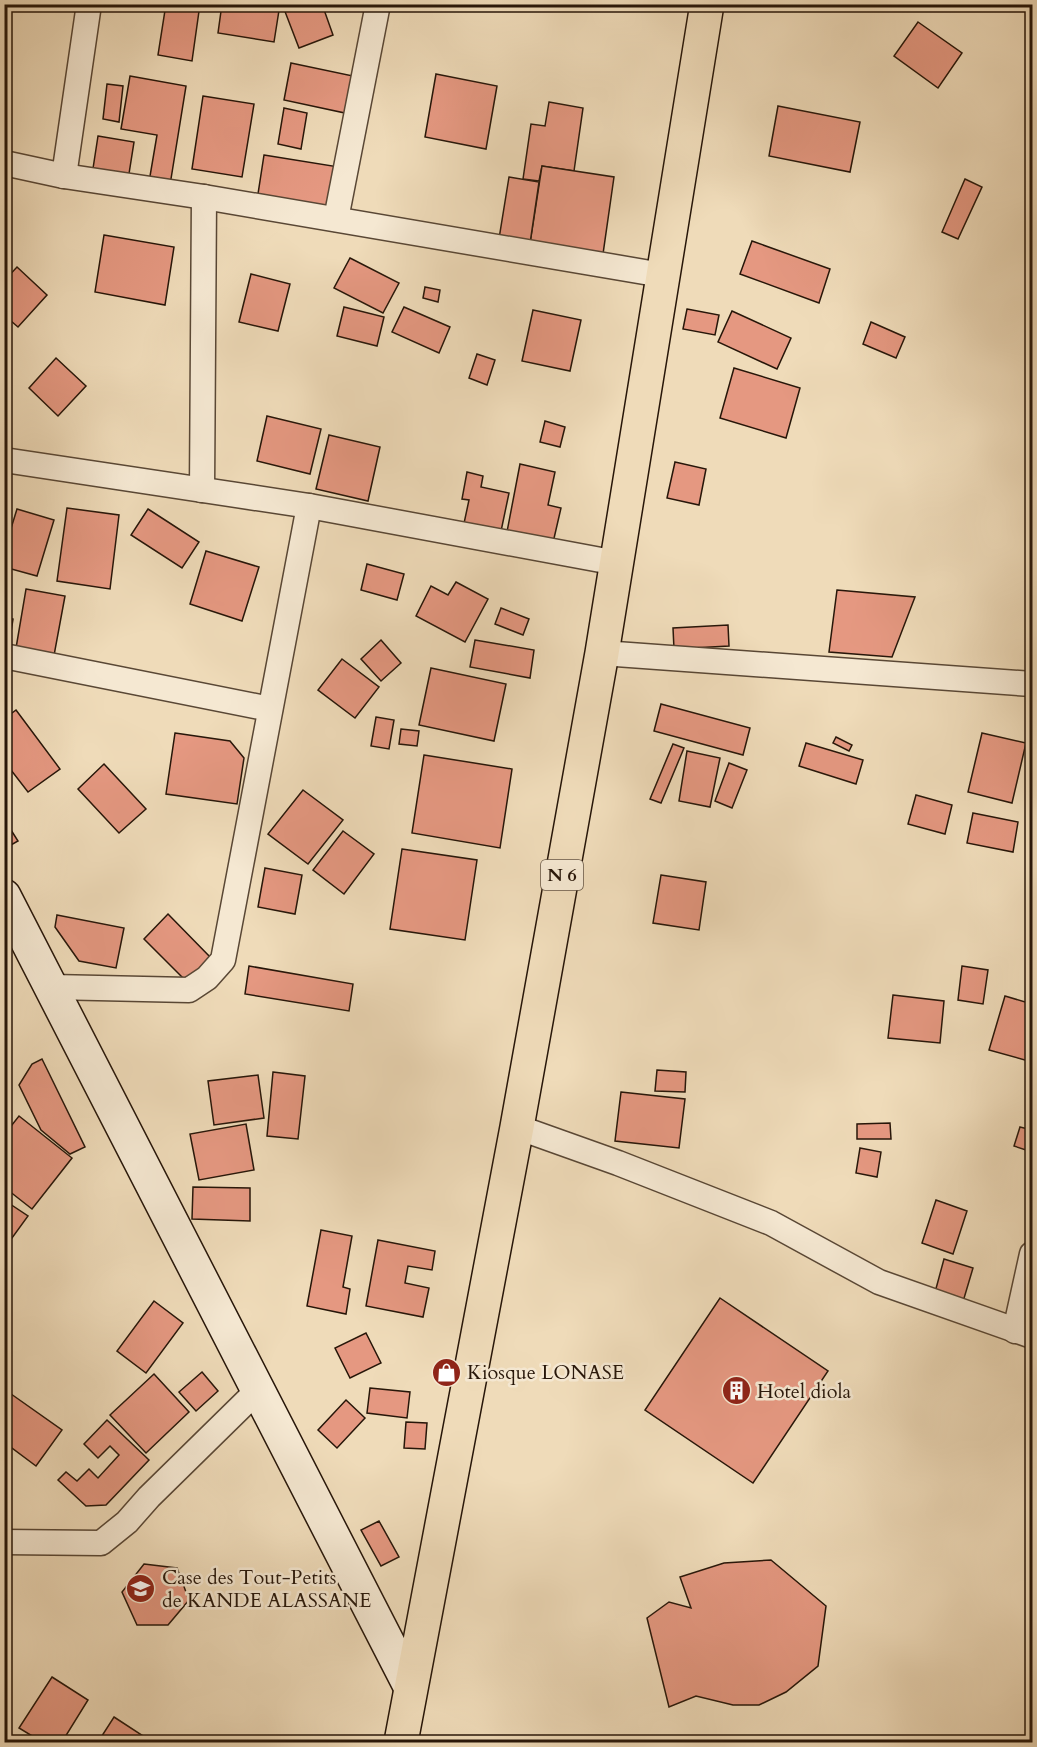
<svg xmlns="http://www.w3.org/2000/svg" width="1037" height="1747" viewBox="0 0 1037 1747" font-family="Cardo,serif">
	<rect width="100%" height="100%" fill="#efdbb9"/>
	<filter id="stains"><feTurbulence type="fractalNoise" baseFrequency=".00333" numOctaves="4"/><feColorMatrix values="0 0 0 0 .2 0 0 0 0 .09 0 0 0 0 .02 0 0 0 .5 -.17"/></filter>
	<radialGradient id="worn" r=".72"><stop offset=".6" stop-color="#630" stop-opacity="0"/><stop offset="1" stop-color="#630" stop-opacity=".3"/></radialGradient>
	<!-- building -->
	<g fill="#e59881" stroke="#271609" stroke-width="1.5">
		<path d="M166,4H200L192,61L158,55Z"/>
		<path d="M222,4H280L274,42L218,33Z"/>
		<path d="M295,4H322L333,35L299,48L284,9Z"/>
		<path d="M918,22L962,53L938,88L894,56Z"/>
		<path d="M291,63L353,76L345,113L284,100Z"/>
		<path d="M436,74L497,86L486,149L425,137Z"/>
		<path d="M130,76L186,86L170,185L149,182L157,135L121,129Z"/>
		<path d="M107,84L123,86L119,122L103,119Z"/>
		<path d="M203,96L254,104L242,177L192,169Z"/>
		<path d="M549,102L583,108L574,171L542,166L539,181L523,179L531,124L545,126Z"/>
		<path d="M778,106L860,122L850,172L769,156Z"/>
		<path d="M284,108L307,113L301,149L278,144Z"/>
		<path d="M98,136L134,142L128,180L92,175Z"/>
		<path d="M264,155L339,167L333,207L258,194Z"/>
		<path d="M542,166L614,177L602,261L529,250Z"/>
		<path d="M509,177L539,182L529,250L498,245Z"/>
		<path d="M965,179L982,187L958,239L942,232Z"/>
		<path d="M104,235L174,247L165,305L95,292Z"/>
		<path d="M752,241L830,269L819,303L740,274Z"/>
		<path d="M350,258L399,283L383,313L334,288Z"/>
		<path d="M17,267L47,295L18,327L4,315V281Z"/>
		<path d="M251,274L290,284L278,331L239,322Z"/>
		<path d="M425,287L440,290L438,302L423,298Z"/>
		<path d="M344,307L384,317L377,346L337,336Z"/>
		<path d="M404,307L450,327L439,353L392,332Z"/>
		<path d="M687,309L719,315L715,335L683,329Z"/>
		<path d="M533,310L581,320L570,371L522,361Z"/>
		<path d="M732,311L791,338L777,369L718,342Z"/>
		<path d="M871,322L905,337L896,358L863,344Z"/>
		<path d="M477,354L495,360L487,385L469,378Z"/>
		<path d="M56,358L86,386L58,416L29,388Z"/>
		<path d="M734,368L800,388L786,438L720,418Z"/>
		<path d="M267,416L321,429L310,474L257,461Z"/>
		<path d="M545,421L565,427L560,447L540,442Z"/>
		<path d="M329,435L380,447L368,501L316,489Z"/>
		<path d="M675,462L706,469L699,505L667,498Z"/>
		<path d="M520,464L555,472L548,505L561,508L552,547L506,537Z"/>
		<path d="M467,472L483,476L481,487L509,493L500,536L463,528L469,500L462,499Z"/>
		<path d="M67,508L119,515L110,589L57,581Z"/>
		<path d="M17,509L54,520L37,576L4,567V551Z"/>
		<path d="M148,509L199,542L182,568L131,535Z"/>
		<path d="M206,551L259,567L242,621L190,604Z"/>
		<path d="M367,564L404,574L397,600L361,590Z"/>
		<path d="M456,582L488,599L465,642L416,616L431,586L448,595Z"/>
		<path d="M26,589L65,596L53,661L15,654Z"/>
		<path d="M837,590L915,597L892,657L829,652Z"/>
		<path d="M501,608L529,619L523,635L495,624Z"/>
		<path d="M4,617L13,619L9,645L4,644Z"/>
		<path d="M728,625L729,646L674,649L673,628Z"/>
		<path d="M381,640L401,663L381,681L361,659Z"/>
		<path d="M475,640L534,650L530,678L470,667Z"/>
		<path d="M342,659L379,687L355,718L318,690Z"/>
		<path d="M431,668L506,684L494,741L419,725Z"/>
		<path d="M661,704L750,728L743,755L654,731Z"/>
		<path d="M16,710L60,769L28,792L4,761V719Z"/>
		<path d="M376,717L394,720L389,749L371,746Z"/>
		<path d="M401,729L419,731L417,746L399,744Z"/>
		<path d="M175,733L230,741L244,758L237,804L166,794Z"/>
		<path d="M982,733L1026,743L1012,803L968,792Z"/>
		<path d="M836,737L852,745L849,751L833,743Z"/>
		<path d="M806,743L863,760L856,784L799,766Z"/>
		<path d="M673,744L684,748L661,803L650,799Z"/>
		<path d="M687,751L720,758L710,807L679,801Z"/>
		<path d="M424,755L512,769L500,848L412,833Z"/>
		<path d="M729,763L747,770L732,808L715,801Z"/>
		<path d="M104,764L146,809L119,833L78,789Z"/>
		<path d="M303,790L343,820L308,864L268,834Z"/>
		<path d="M916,795L952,805L945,834L908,824Z"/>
		<path d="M973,813L1018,822L1013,852L967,843Z"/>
		<path d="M4,819L18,841L4,849Z"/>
		<path d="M343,831L374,854L344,894L313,870Z"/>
		<path d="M402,849L477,860L465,940L390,929Z"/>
		<path d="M265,868L302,875L295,914L258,907Z"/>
		<path d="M661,875L706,882L699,930L653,923Z"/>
		<path d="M168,914L212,959L188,983L144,939Z"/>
		<path d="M57,915L124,928L116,968L79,961L55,927Z"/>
		<path d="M249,966L353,984L349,1011L245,994Z"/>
		<path d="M962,966L988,970L983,1004L958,1000Z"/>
		<path d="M893,995L944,1001L940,1043L888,1038Z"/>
		<path d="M1005,996L1032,1004V1062L989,1050Z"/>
		<path d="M42,1059L85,1147L70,1154L41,1130L19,1085L32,1064Z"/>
		<path d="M657,1070L686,1072L685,1092L655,1091Z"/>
		<path d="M273,1072L305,1076L298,1139L267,1136Z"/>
		<path d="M258,1075L264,1118L214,1125L208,1081Z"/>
		<path d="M621,1092L685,1099L679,1148L615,1141Z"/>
		<path d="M19,1116L72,1158L32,1209L4,1187V1135Z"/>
		<path d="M890,1123L891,1139H857V1124Z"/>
		<path d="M246,1124L254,1170L199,1180L190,1134Z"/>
		<path d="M1020,1127L1032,1130V1152L1014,1146Z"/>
		<path d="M860,1148L881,1152L877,1177L856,1173Z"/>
		<path d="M193,1187L250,1188V1221L192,1219Z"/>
		<path d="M4,1200L28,1216L4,1249Z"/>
		<path d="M936,1200L967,1211L953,1254L922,1243Z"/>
		<path d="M321,1230L352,1236L343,1287L350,1289L346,1314L307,1306Z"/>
		<path d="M378,1240L435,1251L432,1270L408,1266L405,1283L429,1288L423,1317L366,1306Z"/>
		<path d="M944,1259L973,1268L962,1305L934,1296Z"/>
		<path d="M720,1298L828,1371L753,1483L645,1410Z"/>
		<path d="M154,1301L183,1323L146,1373L117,1351Z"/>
		<path d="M366,1333L381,1363L350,1378L335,1348Z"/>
		<path d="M202,1372L218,1391L196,1411L179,1392Z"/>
		<path d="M154,1374L189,1412L146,1453L110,1415Z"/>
		<path d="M370,1388L410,1392L407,1418L367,1413Z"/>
		<path d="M4,1389L62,1430L36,1466L4,1442Z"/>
		<path d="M346,1400L365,1418L337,1448L318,1430Z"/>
		<path d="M107,1420L149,1460L106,1505L86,1506L58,1480L66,1472L77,1481L89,1469L98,1478L119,1455L110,1446L98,1458L84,1444Z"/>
		<path d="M406,1422L427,1423L425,1449L404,1448Z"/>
		<path d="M379,1521L399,1557L381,1566L361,1530Z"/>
		<path d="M771,1560L826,1606L818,1666L786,1692L759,1705H733L696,1696L669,1707L647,1618L669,1602L691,1608L680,1577L724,1563Z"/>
		<path d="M144,1564L177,1568L189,1600L168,1625H137L122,1592Z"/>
		<path d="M52,1677L88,1700L62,1742H42L19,1728Z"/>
		<path d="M114,1717L151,1741L150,1742H98Z"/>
	</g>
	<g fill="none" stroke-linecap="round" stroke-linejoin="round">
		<defs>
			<g id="street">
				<path d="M4,163L64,176L204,197L662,275"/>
				<path d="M64,176L89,4"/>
				<path d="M336,219L378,4"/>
				<path d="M4,460L309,506L617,563"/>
				<path d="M202,490L204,197"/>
				<path d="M602,653L1032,684"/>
				<path d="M4,656L270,709"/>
				<path d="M52,987L189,990L207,978L223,960L309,506"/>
				<path d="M517,1127L618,1163L771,1223L879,1282L1032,1336"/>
				<path d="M1015,1331L1032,1254"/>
				<path d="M4,1542L101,1543L127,1522L149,1497L257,1391"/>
			</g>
			<path id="secondary" d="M4,896L410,1686"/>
			<path id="primary" d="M401,1742L517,1127L602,653L707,4"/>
		</defs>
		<!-- street casing -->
		<use href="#street" stroke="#594735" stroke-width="27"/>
		<!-- secondary casing -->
		<use href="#secondary" stroke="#271609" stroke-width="36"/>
		<!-- primary casing -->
		<use href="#primary" stroke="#271609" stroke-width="36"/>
		<!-- street -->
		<use href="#street" stroke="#f5e8d2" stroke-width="24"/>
		<!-- secondary -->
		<use href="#secondary" stroke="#f5e8d2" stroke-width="33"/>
		<!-- primary -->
		<use href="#primary" stroke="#efdbb9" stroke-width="33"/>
	</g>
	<!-- icons -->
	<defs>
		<symbol id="shop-disc" viewBox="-11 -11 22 22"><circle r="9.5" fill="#8f2418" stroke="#f5e8d2"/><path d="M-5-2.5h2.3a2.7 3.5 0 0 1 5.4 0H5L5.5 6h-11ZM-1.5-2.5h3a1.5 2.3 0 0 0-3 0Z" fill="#fff"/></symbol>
		<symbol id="building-disc" viewBox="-11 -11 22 22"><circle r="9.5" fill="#8f2418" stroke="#f5e8d2"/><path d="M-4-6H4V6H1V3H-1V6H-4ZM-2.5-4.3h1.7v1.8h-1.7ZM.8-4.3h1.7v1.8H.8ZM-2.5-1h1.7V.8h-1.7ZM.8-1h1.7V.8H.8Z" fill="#fff"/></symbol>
		<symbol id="school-disc" viewBox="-11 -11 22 22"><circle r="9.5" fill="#8f2418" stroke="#f5e8d2"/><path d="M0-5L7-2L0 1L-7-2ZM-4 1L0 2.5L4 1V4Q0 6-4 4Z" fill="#fff"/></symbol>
	</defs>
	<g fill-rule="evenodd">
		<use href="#shop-disc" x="430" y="1356" width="33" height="33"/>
		<use href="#building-disc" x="720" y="1374" width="33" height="33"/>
		<use href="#school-disc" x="124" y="1572" width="33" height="33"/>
	</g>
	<g text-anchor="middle" stroke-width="5" stroke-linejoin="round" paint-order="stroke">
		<!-- shield labels -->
		<rect fill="#f5e8d2" stroke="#655545" stroke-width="1.5" x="541" y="860" width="42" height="30" rx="4.5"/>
		<g font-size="18" font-weight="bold" fill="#271609">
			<text x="562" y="881">N 6</text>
		</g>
		<!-- poi labels -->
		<g font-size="20" fill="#271609" stroke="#f5e8d2" text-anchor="start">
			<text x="467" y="1379">Kiosque LONASE</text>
			<text x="757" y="1398">Hotel diola</text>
			<text x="162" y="1584">Case des Tout-Petits<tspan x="162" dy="23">de KANDE ALASSANE</tspan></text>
		</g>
	</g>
	<!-- margin -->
	<rect width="1037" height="1747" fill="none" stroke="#efdbb9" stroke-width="24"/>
	<rect x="6" y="6" width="1025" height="1735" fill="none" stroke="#271609" stroke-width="3"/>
	<rect x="12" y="12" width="1013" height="1723" fill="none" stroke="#271609" stroke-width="1.5"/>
	<rect width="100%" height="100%" filter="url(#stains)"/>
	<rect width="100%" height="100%" fill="url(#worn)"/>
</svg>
